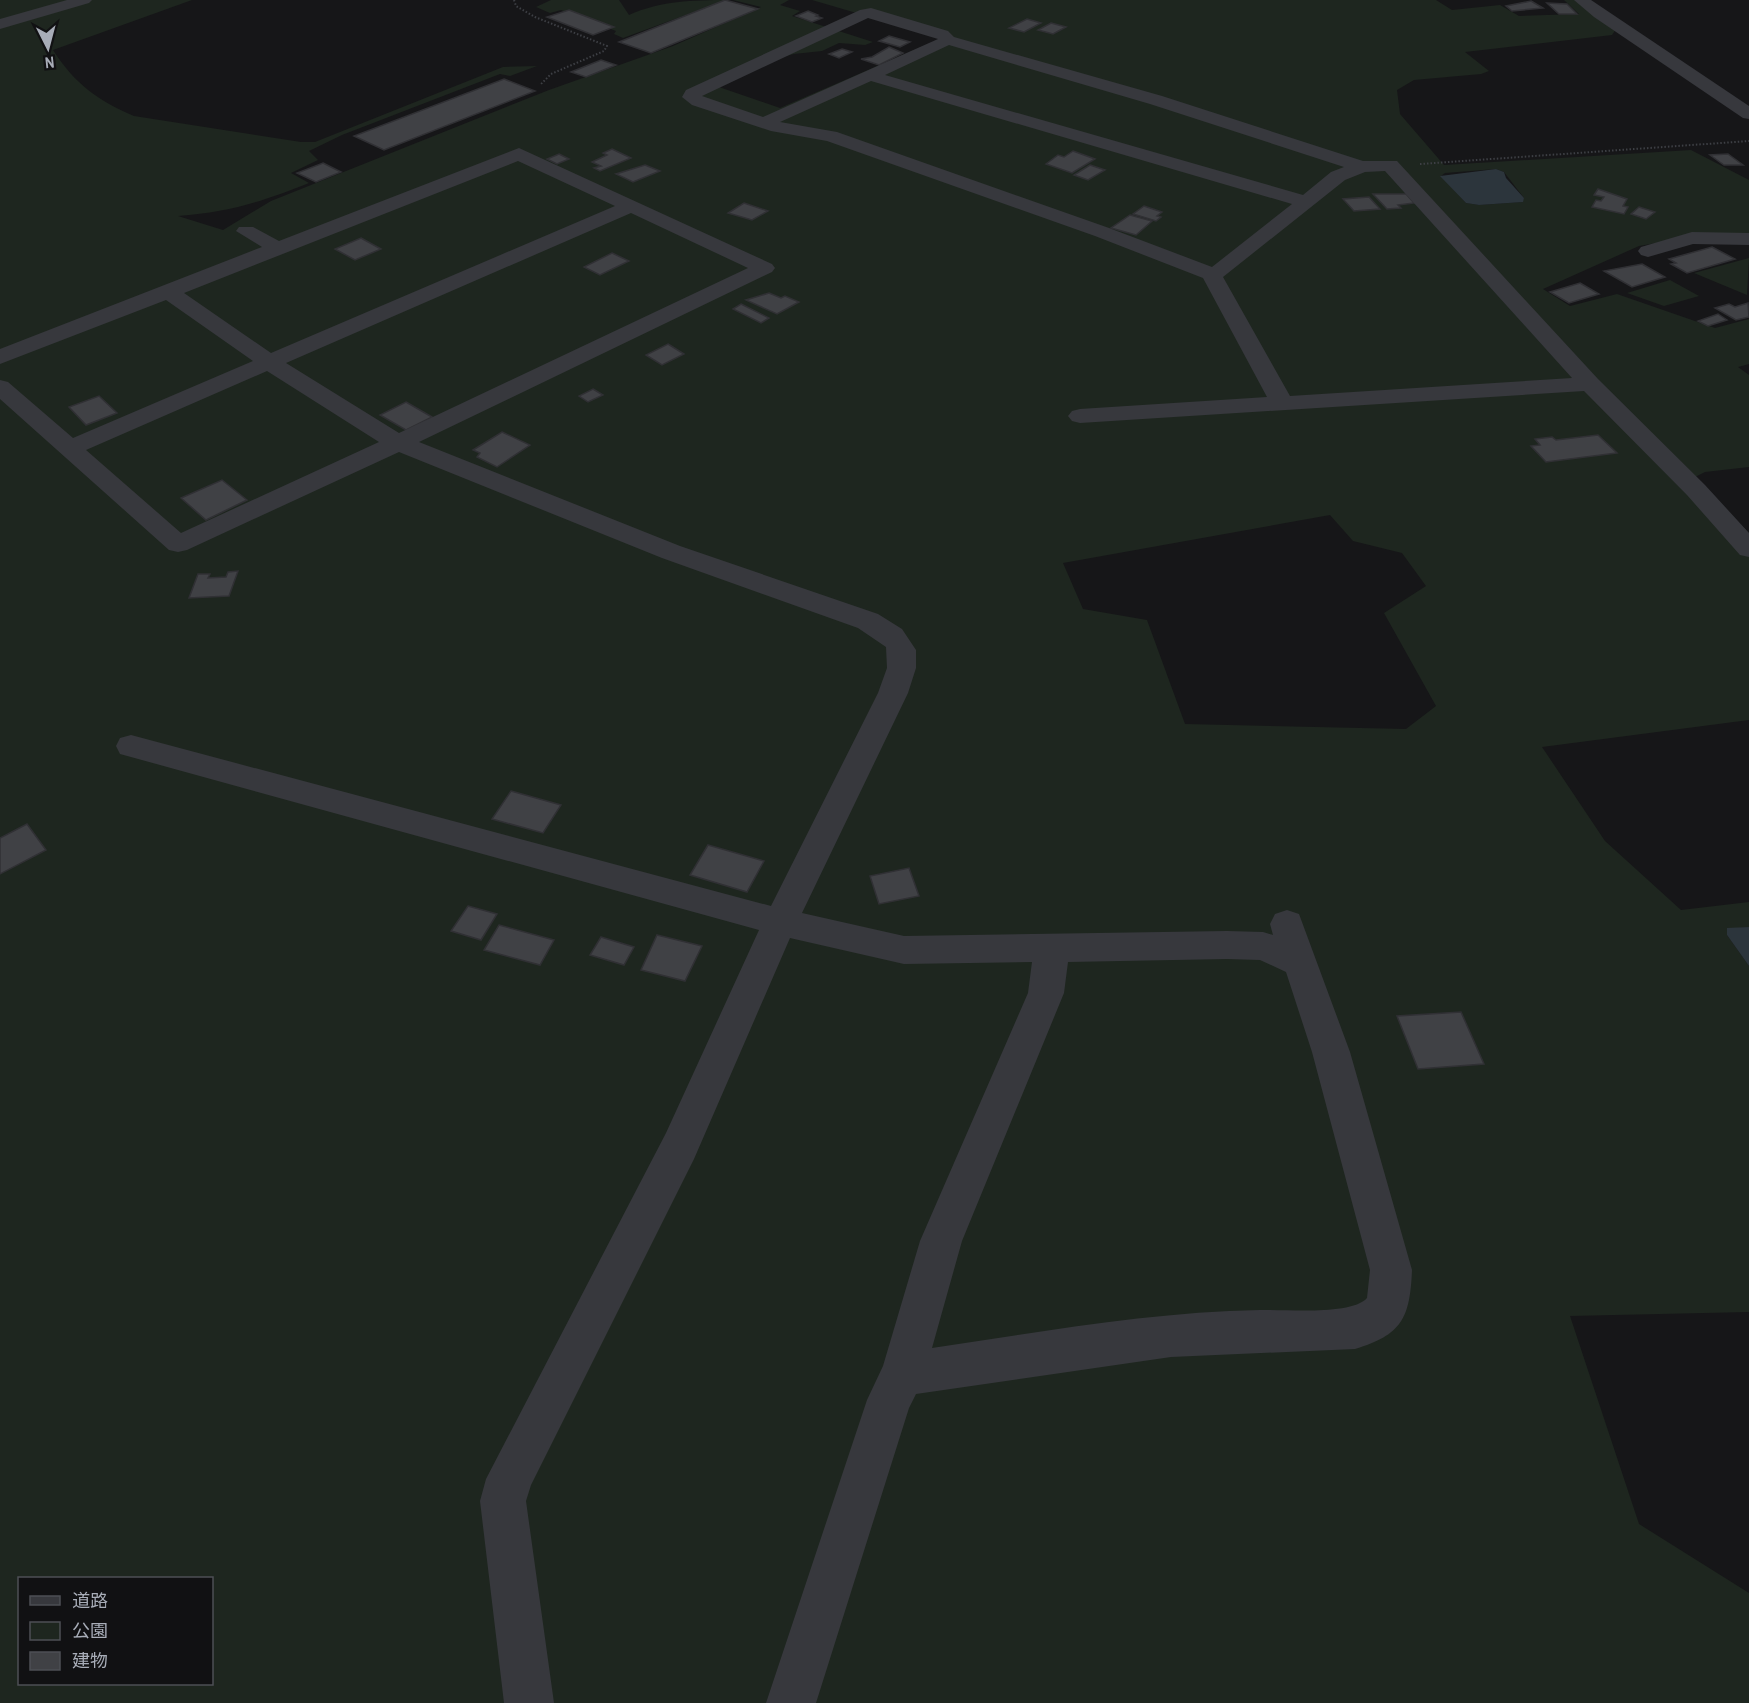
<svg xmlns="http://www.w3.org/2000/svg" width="1749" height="1703" viewBox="0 0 1749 1703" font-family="'Archivo Narrow','Noto Sans JP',sans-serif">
	<rect width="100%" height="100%" fill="#161618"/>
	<!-- green -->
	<g fill="#1e261f" fill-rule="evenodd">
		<path d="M0,0H192L53,50C75,84 97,100 134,116L301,142H315L503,67L537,66L510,76L500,74L342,135L309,151L318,160L291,173L309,183C261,202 230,212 178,216L223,230L271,201L549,90L673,46L761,7L733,0H789L780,5L800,11L792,16L873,42L865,45L839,43L822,51L794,54L770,60L716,86L780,108L942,38L812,0H1436L1452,10L1500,5L1519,16L1579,14L1564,0H1577L1616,29L1612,35L1465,52L1489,71L1481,74L1414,80L1397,90L1400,114L1444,165L1691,150L1749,180V240L1708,234L1639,246L1543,289L1570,306L1617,294L1715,328L1749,319V364L1738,367L1749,375V467L1705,472L1695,477L1749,533V720L1542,747L1605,841L1681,910L1749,902V927L1727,929V935L1749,966V1312L1570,1316L1639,1524L1749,1593V1703H0ZM1496,169L1504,172L1524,198L1522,202L1479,205L1466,203L1441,176L1445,173ZM1330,515L1353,541L1402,553L1426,586L1384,613L1436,706L1406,729L1185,724L1147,620L1083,609L1063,563ZM20,1578H212V1684H20Z"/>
		<path d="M551,0H619L629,15C660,1 693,0 727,0L623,38L614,34L616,31L561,10L550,13L536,7Z"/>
		<path d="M1749,258L1747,295L1694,273Z"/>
		<path d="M1670,280L1699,296L1664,306L1627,293Z"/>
	</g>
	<!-- water -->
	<g fill="#2c353c">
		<path d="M1496,169L1504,172L1506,178L1524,198L1523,202L1479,205L1466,203L1440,176Z"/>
		<path d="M1749,927V966L1727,935V928Z"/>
	</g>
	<!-- building -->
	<g fill="#404145" stroke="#303034" stroke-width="1.5">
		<path d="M725,0L758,9L651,53L619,42Z"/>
		<path d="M1531,1L1543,8L1512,11L1506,6Z"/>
		<path d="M1547,3L1567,4L1577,14H1559Z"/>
		<path d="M569,10L614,27L593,35L547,17Z"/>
		<path d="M808,11L818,15L816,16L822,18L812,22L796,16Z"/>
		<path d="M1027,19L1041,23L1024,32L1009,28Z"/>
		<path d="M1051,23L1066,27L1053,34L1038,30Z"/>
		<path d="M889,36L910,42L900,47L879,41Z"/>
		<path d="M889,47L903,53L879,65L861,59L872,57Z"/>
		<path d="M842,49L852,52L839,58L829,54Z"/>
		<path d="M601,60L616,65L586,77L571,72Z"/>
		<path d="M504,79L535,91L384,150L354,136Z"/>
		<path d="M612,149L631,158L600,171L594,168L601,166L592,162L607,155L603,153Z"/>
		<path d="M1073,151L1095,159L1072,173L1046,164L1058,155L1064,157Z"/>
		<path d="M559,154L569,159L557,164L547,159Z"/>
		<path d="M1728,154L1743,165H1724L1710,155Z"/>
		<path d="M323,163L341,172L316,182L297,173Z"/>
		<path d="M645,165L660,171L633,182L616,174Z"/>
		<path d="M1090,165L1105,170L1088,180L1074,175Z"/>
		<path d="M1598,189L1627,199L1623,206L1628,207L1624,214L1592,207L1596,200L1601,201L1604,197L1594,195Z"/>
		<path d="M1373,194H1406L1414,203L1398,205L1401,208L1387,209Z"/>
		<path d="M1369,197L1380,209L1354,211L1343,199Z"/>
		<path d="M744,203L768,211L752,220L728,213Z"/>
		<path d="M1144,206L1162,212L1157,216L1161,217L1156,221L1133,214Z"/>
		<path d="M1639,207L1655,212L1646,219L1631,214Z"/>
		<path d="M1130,215L1152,221L1136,235L1111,228Z"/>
		<path d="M361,238L381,249L355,260L335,249Z"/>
		<path d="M1712,247L1735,259L1687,273L1671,264L1676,263L1669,259Z"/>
		<path d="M612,253L629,261L600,275L584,267Z"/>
		<path d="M1642,264L1665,277L1632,287L1604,271Z"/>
		<path d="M1580,283L1599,294L1569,303L1550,292Z"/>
		<path d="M769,293L781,298L785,296L799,302L777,314L746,300Z"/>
		<path d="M1748,303L1749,317L1736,320L1715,308L1729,304L1735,307Z"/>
		<path d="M741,304L769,318L761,323L733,309Z"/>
		<path d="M1718,314L1727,320L1708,326L1698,321Z"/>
		<path d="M668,344L684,354L662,365L646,355Z"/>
		<path d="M593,389L603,395L588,402L579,396Z"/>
		<path d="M99,396L117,413L86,425L69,407Z"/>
		<path d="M406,402L432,417L406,430L380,415Z"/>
		<path d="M502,432L530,445L497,467L477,457L480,453L473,450Z"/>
		<path d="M1598,435L1617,453L1546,462L1531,446L1540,445L1535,439L1552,437L1556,440Z"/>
		<path d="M222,480L247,500L206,520L181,498Z"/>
		<path d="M238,571L229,596L189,598L198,574H210L208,578L226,577L228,572Z"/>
		<path d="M511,791L561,805L543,833L492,819Z"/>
		<path d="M27,824L46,850L0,874V838Z"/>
		<path d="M708,845L764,861L747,892L690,875Z"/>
		<path d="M909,868L919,896L879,904L870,876Z"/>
		<path d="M468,906L497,914L481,940L451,931Z"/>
		<path d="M499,925L554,940L540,965L484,950Z"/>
		<path d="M657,935L702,946L685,981L641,970Z"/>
		<path d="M601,937L634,947L624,965L590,955Z"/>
		<path d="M1461,1012L1484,1064L1418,1069L1397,1016Z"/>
	</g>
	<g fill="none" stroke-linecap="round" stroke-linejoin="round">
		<!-- path -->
		<g stroke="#3d3f44" stroke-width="2" stroke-dasharray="1.5 2" stroke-linecap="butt">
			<path d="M514,0L516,6L535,17L607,46L604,51L551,74L541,84"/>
			<path d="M1420,164L1749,141"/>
		</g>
		<!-- minor -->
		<g fill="#37383d" fill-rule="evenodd">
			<path d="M67,0H92L89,3L0,29V19Z"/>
			<path d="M1574,0H1591L1749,106V119L1743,118L1594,17Z"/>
			<path d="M871,8L948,31L954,37L1162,96L1363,161H1397L1598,379L1705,485L1749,533V557L1740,555L1687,495L1584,391L1080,423L1072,421L1068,416L1072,411L1080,409L1267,397L1203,278L1095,236L827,141L771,131L692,105L682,97L686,90L860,10ZM868,18L938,39L763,117L702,96ZM949,45L1150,104L1344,167L1331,172L1303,195L885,75ZM871,81L1292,204L1212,267L1109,228L837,132L780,122ZM1385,171L1572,378L1290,396L1223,277L1345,180L1365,172Z"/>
			<path d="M519,148L772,264L775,268L772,272L419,442L680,546L878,614L902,629L916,650V668L908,693L802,913L904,936L1227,931L1263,932L1273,935L1270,924L1275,914L1287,910L1299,914L1350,1052L1412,1270C1410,1318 1402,1335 1355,1349L1171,1357L916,1394L909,1408L816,1703H766L867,1400L883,1366L920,1241L1028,993L1032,962L904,964L790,938L694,1159L531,1485L526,1501L554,1703H504L480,1501L486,1479L666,1133L759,930L131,757L120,754L116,746L120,738L131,735L771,906L878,693L887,668L886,647L858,628L662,558L399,452L187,550L178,552L169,550L0,399V380L8,382L73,438L253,361L166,300L0,364V349L262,247L236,231L239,227H253L279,241ZM518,161L615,206L271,353L184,293ZM631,213L748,268L399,433L286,363ZM267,371L379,442L181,533L86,450ZM1227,959L1260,960L1286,972L1312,1052L1370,1270L1367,1298C1351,1316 1284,1309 1260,1310C1149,1312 1041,1332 932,1348L962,1241L1064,993L1068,962Z"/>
			<path d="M1692,232L1749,233V245L1693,244L1648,257L1641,255L1638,251L1641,247Z"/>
		</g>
	</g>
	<!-- legend -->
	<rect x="18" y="1577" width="195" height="108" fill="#111113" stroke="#4d4f55" stroke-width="1.5"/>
	<rect x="30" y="1596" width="30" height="9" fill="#37383d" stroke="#4d4f55" stroke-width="1.5"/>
	<text x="72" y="1607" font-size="18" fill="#a8adb8">道路</text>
	<rect x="30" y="1622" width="30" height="18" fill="#1e261f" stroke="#4d4f55" stroke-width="1.5"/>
	<text x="72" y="1637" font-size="18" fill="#a8adb8">公園</text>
	<rect x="30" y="1652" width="30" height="18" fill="#404145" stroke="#4d4f55" stroke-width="1.5"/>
	<text x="72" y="1667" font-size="18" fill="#a8adb8">建物</text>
	<!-- north arrow -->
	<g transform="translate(48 48) rotate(174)" stroke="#111113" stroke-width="4.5" paint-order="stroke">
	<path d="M0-4.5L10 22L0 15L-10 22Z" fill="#a8adb8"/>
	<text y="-9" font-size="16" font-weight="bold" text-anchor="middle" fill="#a8adb8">N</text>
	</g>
</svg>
